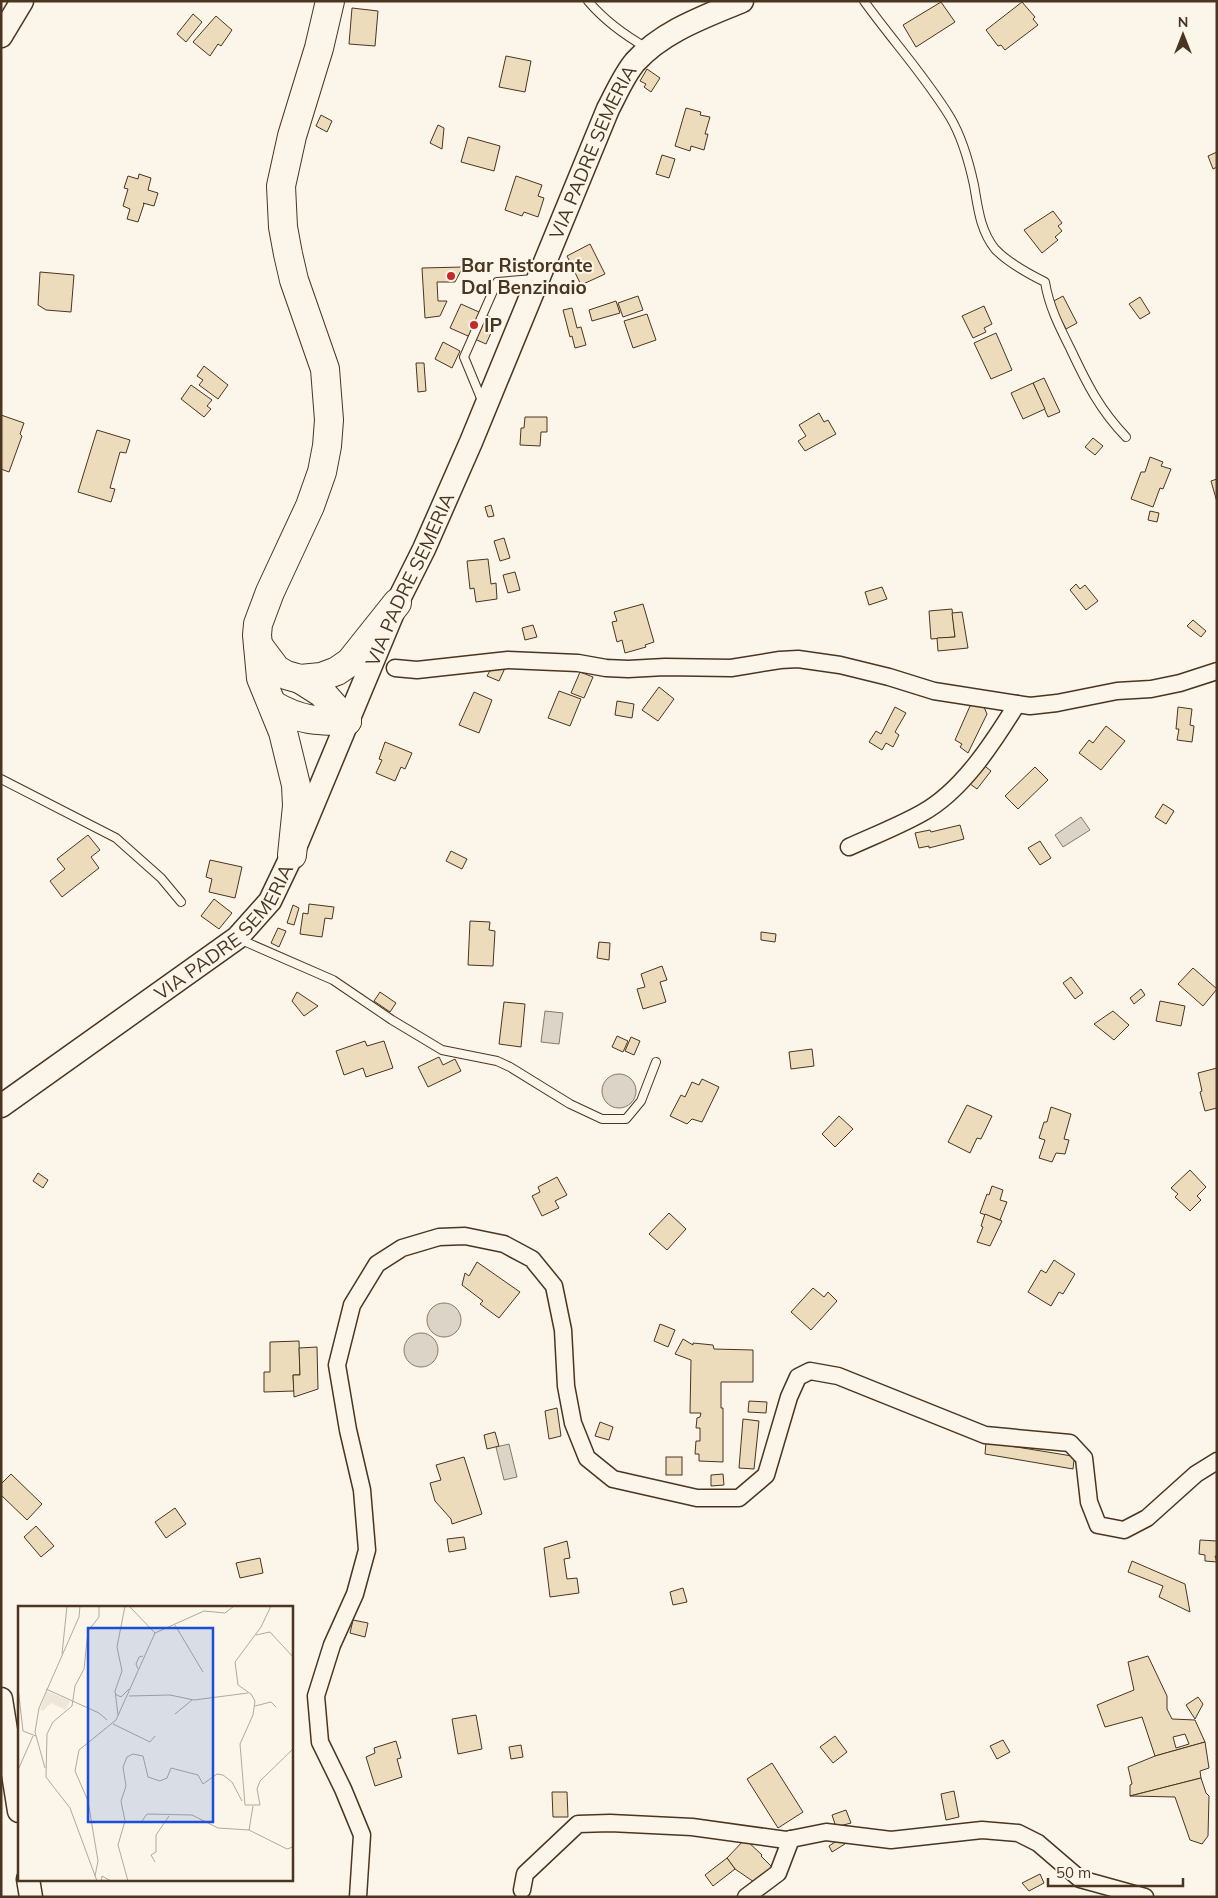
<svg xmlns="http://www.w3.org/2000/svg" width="1218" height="1898" viewBox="0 0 1218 1898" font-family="Mulish,sans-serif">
	<rect width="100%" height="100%" fill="#fbf6e9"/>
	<!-- water -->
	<g fill="#dcd4c6" stroke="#887966">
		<path d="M1081,817L1090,830L1063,847L1055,835Z"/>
		<path d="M545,1011L563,1013L559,1044L541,1042Z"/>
		<circle cx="619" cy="1091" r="17"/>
		<circle cx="444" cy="1320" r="17"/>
		<circle cx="421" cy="1350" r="17"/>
		<path d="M509,1444L517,1477L504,1480L496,1447Z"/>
	</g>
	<!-- building -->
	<g fill="#ecdcbc" stroke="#4a3520" fill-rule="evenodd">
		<path d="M941,2L955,22L916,47L903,25Z"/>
		<path d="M1022,2L1035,17L1033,19L1038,25L1005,50L1001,45L998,46L986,30Z"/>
		<path d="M352,8L378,11L375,46L349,44Z"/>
		<path d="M193,14L202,22L186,42L177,34Z"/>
		<path d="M216,16L232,30L221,46L218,44L210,56L193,42Z"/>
		<path d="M506,56L531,61L525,92L499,87Z"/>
		<path d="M647,69L660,78L651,92L644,87L646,84L640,81Z"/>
		<path d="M686,108L701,112L700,115L710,117L705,134H708L704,150L691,146L690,151L675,146Z"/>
		<path d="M321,115L332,121L327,132L316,126Z"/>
		<path d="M438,125L444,128L442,149L430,143Z"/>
		<path d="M468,137L500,146L494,171L461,162Z"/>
		<path d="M1217,152V167L1213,169L1208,156Z"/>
		<path d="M662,155L675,159L669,178L656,174Z"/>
		<path d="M139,174L151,178L148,190L158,193L154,206L143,203L144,204L138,222L127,219L130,209L123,206L128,189L124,188L128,176L138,179Z"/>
		<path d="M516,176L542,185L538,196L544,198L538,217L524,212L522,216L505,210Z"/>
		<path d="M1053,211L1062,223L1058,226L1062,231L1055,237L1058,240L1042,253L1024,230Z"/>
		<path d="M590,244L605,274L581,285L567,256Z"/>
		<path d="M463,267L455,282H437L438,301H447L440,316L425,318L422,268Z"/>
		<path d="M40,272L74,275L71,312L46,310L38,305Z"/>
		<path d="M638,296L643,310L623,317L618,303Z"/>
		<path d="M1063,296L1077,323L1066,329L1052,302Z"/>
		<path d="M1140,297L1150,313L1140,319L1129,304Z"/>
		<path d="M616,301L620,313L592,321L589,310Z"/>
		<path d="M461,304L497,320L486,344L450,328Z"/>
		<path d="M984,306L992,324L984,328L986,332L973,338L962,316Z"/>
		<path d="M572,308L577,328L581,327L586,345L575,348L572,336L570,337L563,310Z"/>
		<path d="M647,314L656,340L633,348L624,321Z"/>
		<path d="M996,333L1012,370L991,379L974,343Z"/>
		<path d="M443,342L460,351L452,368L435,359Z"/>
		<path d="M416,363H424L426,391L418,392Z"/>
		<path d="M204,366L228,385L218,399L199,385L203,380L197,376Z"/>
		<path d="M1044,378L1060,412L1048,417L1033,383Z"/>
		<path d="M1033,383L1045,409L1023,419L1011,393Z"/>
		<path d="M191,385L212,400L207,406L211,409L204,417L181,399Z"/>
		<path d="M819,413L824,422L828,420L836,434L805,451L798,441L806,436L799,425Z"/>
		<path d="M1,415L24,423L20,434L22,436L9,472L1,469Z"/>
		<path d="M525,417H547V432H541L540,446L520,445L521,428H524Z"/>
		<path d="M97,430L130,440L126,453L120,452L110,488L115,489L111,502L78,492Z"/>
		<path d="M1093,438L1103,446L1095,455L1085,447Z"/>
		<path d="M1150,457L1163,462L1161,466L1171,469L1163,489L1160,488L1153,507L1131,499L1141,472H1145Z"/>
		<path d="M1217,479V502L1211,481Z"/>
		<path d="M491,505L494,516L488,517L485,507Z"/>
		<path d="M1150,511L1159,513L1157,522L1148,520Z"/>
		<path d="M504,538L510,558L500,561L494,541Z"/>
		<path d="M488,559L491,584L496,583L497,599L476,602L474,588L470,589L467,561Z"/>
		<path d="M515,572L520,590L508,593L503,575Z"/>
		<path d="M1076,584L1080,589L1085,585L1098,601L1086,610L1070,590Z"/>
		<path d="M882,587L887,599L869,605L865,592Z"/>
		<path d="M643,604L654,642L645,645L646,647L625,653L622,640L617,642L612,622L617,621L614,612Z"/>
		<path d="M952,609L955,637L931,639L929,611Z"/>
		<path d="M962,612L968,648L938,651L937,638L955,637L952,613Z"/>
		<path d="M1193,620L1206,631L1201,637L1187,626Z"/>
		<path d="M533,625L537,637L525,640L522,628Z"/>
		<path d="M506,666L499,681L487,676L492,667Z"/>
		<path d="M580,672L593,677L584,698L571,693Z"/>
		<path d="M659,687L674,699L658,721L642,710Z"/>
		<path d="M559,691L581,699L570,726L548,718Z"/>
		<path d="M474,692L492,700L479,733L459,725Z"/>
		<path d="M617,701L634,704L632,718L615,715Z"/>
		<path d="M974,704L984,707L987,714L968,753L960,747L962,744L955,740L970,706Z"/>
		<path d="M895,707L906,713L895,732L899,735L893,747L886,743L882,750L869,742L876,731L881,734Z"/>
		<path d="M1178,707L1192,709L1190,725L1194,726L1192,742L1177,740L1179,729H1176Z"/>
		<path d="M1106,726L1125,741L1101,770L1079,753L1089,740L1093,743Z"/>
		<path d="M385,742L412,753L405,769L401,767L395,781L376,773L382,760L379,759Z"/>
		<path d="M981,763L991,771L977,789L966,781Z"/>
		<path d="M1035,767L1048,780L1018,809L1005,796Z"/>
		<path d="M1163,804L1174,811L1166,824L1155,817Z"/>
		<path d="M960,825L964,839L929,848V846L919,848L915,833L930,830L931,832Z"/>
		<path d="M88,835L100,850L91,857L99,868L62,897L50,881L65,869L57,859Z"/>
		<path d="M1040,841L1051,858L1040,865L1028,848Z"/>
		<path d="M451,851L467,859L462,869L446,861Z"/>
		<path d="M210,860L242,867L235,898L209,892L212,879L206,877Z"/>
		<path d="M214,899L232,913L219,929L201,916Z"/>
		<path d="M309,904L334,907L332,919L325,918L322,937L300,934L303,913L308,914Z"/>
		<path d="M293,905L299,908L294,925L287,923Z"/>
		<path d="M470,921L490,922L489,930L495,931L493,966L468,965Z"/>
		<path d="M278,928L286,931L279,947L271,943Z"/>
		<path d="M761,932L776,934L775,942L761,940Z"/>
		<path d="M599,942L610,943L609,960L597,958Z"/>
		<path d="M662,966L667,980L660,982L666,1002L643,1009L637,989L645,987L641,974Z"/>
		<path d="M1193,968L1217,989L1203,1006L1178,984Z"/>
		<path d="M1071,977L1083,993L1075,999L1063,983Z"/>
		<path d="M1141,989L1145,995L1134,1004L1130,998Z"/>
		<path d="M297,992L318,1006L304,1016L292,1001Z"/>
		<path d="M380,992L396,1003L390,1012L374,1001Z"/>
		<path d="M1160,1001L1185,1006L1181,1026L1156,1021Z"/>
		<path d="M504,1002L525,1004L521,1047L499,1044Z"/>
		<path d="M1113,1011L1129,1025L1114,1040L1094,1024Z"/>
		<path d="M617,1036L628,1041L623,1052L612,1047Z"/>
		<path d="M631,1037L640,1041L634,1055L625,1051Z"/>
		<path d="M365,1041L367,1046L384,1041L393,1068L366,1077L363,1068L344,1075L336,1051Z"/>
		<path d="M812,1049L814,1066L791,1069L789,1052Z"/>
		<path d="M439,1057L443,1065L455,1059L461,1071L428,1087L418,1067Z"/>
		<path d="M1217,1068V1108L1205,1111L1200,1092L1202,1091L1198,1073Z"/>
		<path d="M702,1079L719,1087L702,1122L692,1119L687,1124L670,1116L681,1095L685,1097L692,1082L699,1085Z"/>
		<path d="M967,1105L992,1116L981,1139L977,1138L970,1153L948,1142Z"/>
		<path d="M1051,1107L1071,1114L1064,1139L1069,1140L1065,1154L1056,1153L1052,1162L1039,1158L1045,1140L1039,1138L1044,1122H1047Z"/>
		<path d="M839,1116L853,1129L835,1147L822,1134Z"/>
		<path d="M1190,1170L1206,1187L1197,1196L1201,1200L1190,1211L1175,1197L1178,1194L1171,1188Z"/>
		<path d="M38,1173L48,1180L43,1188L33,1181Z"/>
		<path d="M557,1177L567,1195L555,1201L559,1208L542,1216L532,1196L540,1192L538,1187Z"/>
		<path d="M992,1186L1003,1190L1000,1200L1007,1202L1000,1220L980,1213L987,1194L989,1195Z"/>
		<path d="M669,1213L686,1229L667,1250L649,1234Z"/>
		<path d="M985,1214L1002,1221L990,1246L977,1242L983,1227L981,1226Z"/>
		<path d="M1054,1260L1075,1274L1063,1294L1059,1292L1051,1306L1028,1292L1041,1270L1046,1273Z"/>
		<path d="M477,1262L520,1292L499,1318L480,1304L483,1301L462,1285L465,1273L469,1276Z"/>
		<path d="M813,1288L824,1297L828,1292L837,1301L811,1330L791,1312Z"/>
		<path d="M660,1324L675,1330L668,1347L654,1341Z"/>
		<path d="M683,1339L693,1345V1343L713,1345L714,1349L753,1350V1382H721V1408H723V1462L699,1461V1454H695L696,1441H700V1428H696L697,1418L700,1417L701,1413H690L691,1360L675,1354Z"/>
		<path d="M299,1341L300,1375H293L294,1391L264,1392V1372H270V1342Z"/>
		<path d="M317,1347L318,1389L294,1397L293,1375H300L299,1348Z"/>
		<path d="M749,1401L767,1402L766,1413L748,1412Z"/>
		<path d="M557,1408L561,1436L549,1439L545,1411Z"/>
		<path d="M743,1419L759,1421L754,1469L739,1468Z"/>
		<path d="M600,1422L613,1427L609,1440L595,1436Z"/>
		<path d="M495,1432L499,1446L487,1449L484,1435Z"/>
		<path d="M986,1442L1072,1456L1074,1460L1073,1469L985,1454Z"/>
		<path d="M464,1457L482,1514L452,1524L451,1519L435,1501L430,1483L441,1480L436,1465Z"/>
		<rect x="666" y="1457" width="16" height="18"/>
		<path d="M11,1474L42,1504L27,1520L1,1495V1484Z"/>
		<path d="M723,1474L724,1485L711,1486V1475Z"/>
		<path d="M175,1508L186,1524L166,1538L155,1522Z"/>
		<path d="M36,1526L54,1546L41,1557L24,1537Z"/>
		<path d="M464,1537L466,1549L449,1552L447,1539Z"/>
		<path d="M1200,1540L1217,1541V1556H1215L1217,1562L1205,1561V1555L1199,1554Z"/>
		<path d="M567,1541L570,1558L564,1559L567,1579L577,1578L579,1593L550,1597L544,1548Z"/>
		<path d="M260,1558L263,1573L240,1578L236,1563Z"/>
		<path d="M1132,1561L1185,1584L1190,1612L1159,1597L1163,1586L1128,1572Z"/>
		<path d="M683,1588L687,1602L673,1605L670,1592Z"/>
		<path d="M353,1620L368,1623L365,1637L350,1633Z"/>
		<path d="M1148,1656L1167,1696V1709L1172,1719L1195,1720L1205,1742L1155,1756L1142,1717L1105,1727L1097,1705L1134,1690L1128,1662ZM1185,1734L1189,1744L1176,1748L1173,1737Z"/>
		<path d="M1198,1697L1203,1704L1195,1719L1186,1705Z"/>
		<path d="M476,1715L482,1749L458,1754L452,1719Z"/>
		<path d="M835,1736L847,1752L833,1763L820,1747Z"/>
		<path d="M1003,1740L1010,1752L997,1759L990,1746Z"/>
		<path d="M396,1741L401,1758L397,1759L402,1777L375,1786L366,1757L375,1753L374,1748Z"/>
		<path d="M1205,1742L1209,1768L1200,1771L1201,1778L1130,1796V1785L1132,1784L1128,1767L1155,1756Z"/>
		<path d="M521,1745L523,1757L511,1759L509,1747Z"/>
		<path d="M772,1763L803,1812L778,1828L747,1779Z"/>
		<path d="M1201,1778L1206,1793L1209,1796L1208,1836L1202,1844L1190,1840L1175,1797L1130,1796Z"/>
		<path d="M954,1791L959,1817L946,1820L941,1794Z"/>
		<path d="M552,1792H567L568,1817H553Z"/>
		<path d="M846,1810L851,1823L836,1827L832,1815Z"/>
		<path d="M841,1838L845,1844L832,1852L829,1846Z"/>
		<path d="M745,1839L762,1855L761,1856L772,1867L754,1882L735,1869L727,1858Z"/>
		<path d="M727,1858L735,1869L713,1886L705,1875Z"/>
		<path d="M1040,1874L1044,1883L1029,1891L1022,1883Z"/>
	</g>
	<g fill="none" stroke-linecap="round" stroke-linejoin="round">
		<defs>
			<g id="lane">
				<path d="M588,1C604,20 626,36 647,48"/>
				<path d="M864,1C892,40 925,76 950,117C962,137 969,162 974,185C978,208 980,230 995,249C1008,263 1029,274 1045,282C1049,307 1060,328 1071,350C1087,384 1100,410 1126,437"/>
				<path d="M483,403L464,357L497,282L534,279"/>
				<path d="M1,779L116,838L161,878L181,902"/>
				<path d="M239,939L333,980L392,1020L442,1050L497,1061L510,1067L570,1104L602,1119H626L641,1101L656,1062"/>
			</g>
			<g id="street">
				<path d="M395,668L417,670L508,660L578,663L606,668L628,669L665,667L731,668L780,660L798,659L840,665L889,677L934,691L1030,706L1057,703L1117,691L1151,689L1180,683L1217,671"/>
				<path d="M849,847C873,836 899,826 922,813C962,791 993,743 1017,704"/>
				<path d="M522,1890L525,1874L578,1824L610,1823L692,1827L786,1840L826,1832L891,1840L982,1830L1018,1833L1038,1843L1080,1879L1145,1897"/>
				<path d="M358,1897L362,1835L343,1789L320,1742L316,1696L332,1645L355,1594L367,1550L362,1490L348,1430L337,1365L352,1305L377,1264L402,1248L439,1237L465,1236L504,1244L532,1259L554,1286L563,1330L566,1386L573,1423L587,1458L613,1479L697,1498H739L766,1475L789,1397L798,1377L810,1371L838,1376L985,1435L1070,1443L1084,1458L1089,1502L1098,1525L1124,1530L1147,1518L1196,1474L1217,1461"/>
				<path d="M746,1897L778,1873L791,1839"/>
			</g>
			<g id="secondary">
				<path d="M1,36L22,1"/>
				<path id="s1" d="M1,1106L237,938L270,901L292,855L397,603L424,549L471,442L608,109C616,94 624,75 635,62C663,31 704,17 742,1"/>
				<path d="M1,1699L19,1811"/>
				<path d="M28,1879L31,1897"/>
			</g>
			<g id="highway">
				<path d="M258,645L276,669L286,675L300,679L321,677L337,671L350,662L397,603"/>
				<path d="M300,679L322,693L347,721"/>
				<path d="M273,705C301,721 316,721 347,721"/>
				<path d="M292,855L297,806L296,785L283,732L261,678L257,635L258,624L270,592L310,506L322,472L327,446L329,420L325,369L294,280L288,254L283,227L281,186L292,136L319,48L330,1"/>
			</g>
		</defs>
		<!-- lane casing -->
		<use href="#lane" stroke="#4a3520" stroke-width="10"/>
		<!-- street casing -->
		<use href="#street" stroke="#4a3520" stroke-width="19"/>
		<!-- secondary casing -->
		<use href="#secondary" stroke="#4a3520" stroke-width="25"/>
		<!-- highway casing -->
		<use href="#highway" stroke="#4a3520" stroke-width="30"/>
		<!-- lane -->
		<use href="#lane" stroke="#fbf6e9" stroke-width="8"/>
		<!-- street -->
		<use href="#street" stroke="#fbf6e9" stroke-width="16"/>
		<!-- secondary -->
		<use href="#secondary" stroke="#fbf6e9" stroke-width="22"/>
		<!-- highway -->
		<use href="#highway" stroke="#fbf6e9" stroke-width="28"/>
	</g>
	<!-- markers -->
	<g fill="#c62828" stroke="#fbf6e9" stroke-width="2">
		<circle cx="451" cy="276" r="5"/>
		<circle cx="474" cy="325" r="5"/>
	</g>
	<g text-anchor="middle" stroke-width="4" stroke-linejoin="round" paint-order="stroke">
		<!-- street labels -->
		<g font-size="19" fill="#4a3520" stroke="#fbf6e9">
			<text dy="7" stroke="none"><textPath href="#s1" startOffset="1155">VIA PADRE SEMERIA</textPath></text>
			<text dy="7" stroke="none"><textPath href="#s1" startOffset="690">VIA PADRE SEMERIA</textPath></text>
			<text dy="7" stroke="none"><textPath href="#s1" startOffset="285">VIA PADRE SEMERIA</textPath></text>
		</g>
		<!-- poi labels -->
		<g font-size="19" font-weight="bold" fill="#4a3520" stroke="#fbf6e9" text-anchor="start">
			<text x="461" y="272">Bar Ristorante<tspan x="461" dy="22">Dal Benzinaio</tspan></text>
			<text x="484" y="332">IP</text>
		</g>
	</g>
	<!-- overview -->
	<g transform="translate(18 1606)">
		<rect width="275" height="275" fill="#fbf6e9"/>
		<path d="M29,85L52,95L48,104L33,97L25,105L22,103Z" fill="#ede6d9"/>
		<path fill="none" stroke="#b4a999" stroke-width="1" d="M111,0L137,27M253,0L243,21L217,56L220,79L233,88L237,95L235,109L222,138L227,199H242L239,183L242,175L275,143M157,19L185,66M238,29L252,26L275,51M44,48L49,0M120,63L118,58L121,51L125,50M0,81L5,125L18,130M28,83L81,107L89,114M97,88L103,91L111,83M111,90L152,89L176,94L230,87M237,100L253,96L258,101M157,108L174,94M100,109L97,85L104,65L99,41L107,0M95,118L132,136L137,130M27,162L17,126L21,102L61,11L62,0M0,164L15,130M124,215L129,208L174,209L200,222L231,224L269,243L275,241M231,224L235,200M137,256L133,249L138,246V229L151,210M77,270L80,255L70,195L57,165L61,144L98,114L137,27L186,5L207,7L216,0M79,275L52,202L28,171L29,128L35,116L54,100L57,80L66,63L70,25L81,11V0M83,275L84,270L93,275M110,275L100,239L107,215L103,195L108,180L105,161L109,151L115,148L125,150L130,171L142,175L149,172L153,162L180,169L185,178L199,168L205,169L214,176L224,195"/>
		<path fill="#1d4ed8" fill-opacity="0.15" stroke="#1d4ed8" stroke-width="2.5" d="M70,22H195V216H70Z"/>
		<rect width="275" height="275" fill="none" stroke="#4a3520" stroke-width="2.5"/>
	</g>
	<!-- border -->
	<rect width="1218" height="1898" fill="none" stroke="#4a3520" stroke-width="5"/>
	<!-- north arrow -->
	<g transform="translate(1183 35)" stroke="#fbf6e9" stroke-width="4" paint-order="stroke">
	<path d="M0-4L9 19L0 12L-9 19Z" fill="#4a3520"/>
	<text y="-8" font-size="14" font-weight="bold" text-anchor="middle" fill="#4a3520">N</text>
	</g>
	<!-- scale -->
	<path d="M1048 1878v8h135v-8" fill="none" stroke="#4a3520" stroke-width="2.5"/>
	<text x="1056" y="1878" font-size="15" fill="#4a3520" stroke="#fbf6e9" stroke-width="4" paint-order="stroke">50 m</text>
</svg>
